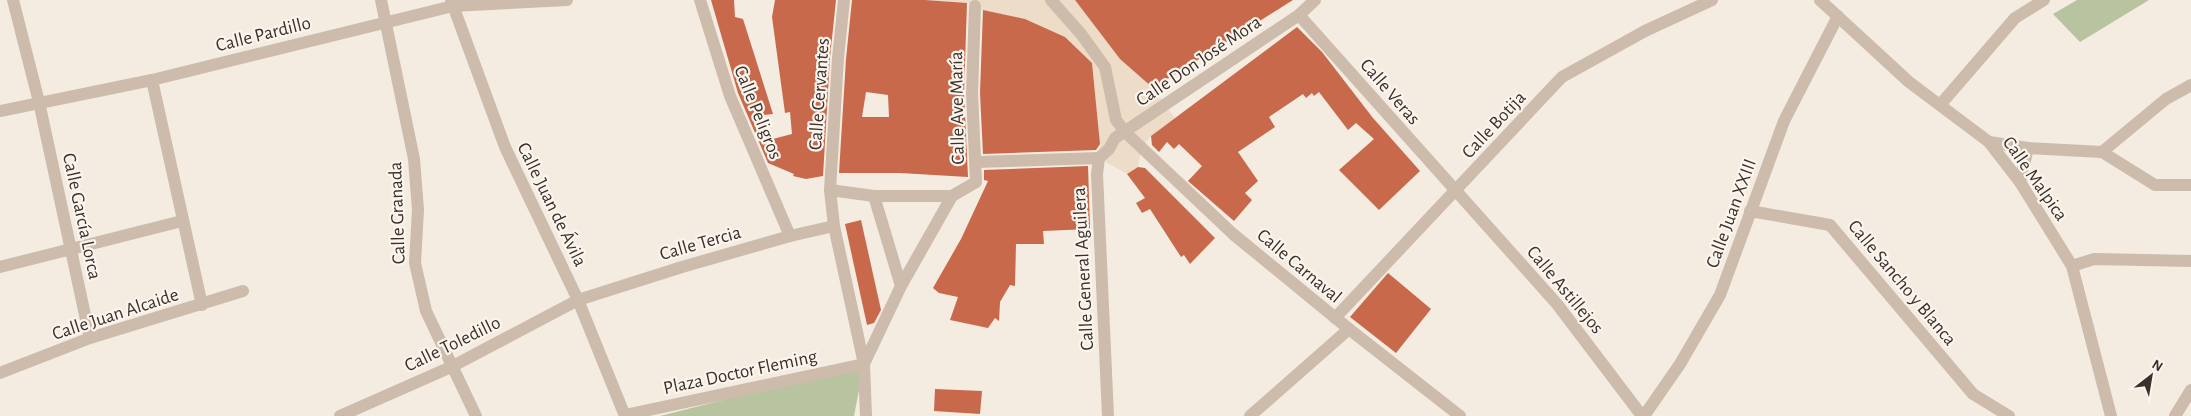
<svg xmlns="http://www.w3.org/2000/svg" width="2191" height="416" viewBox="0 0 2191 416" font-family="'Alegreya Sans',sans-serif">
	<rect width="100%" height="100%" fill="#f4ebe1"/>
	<!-- green -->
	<g fill="#b8c4a0">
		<path d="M2077,0H2149L2080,42L2053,14Z"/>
		<path d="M864,364L854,416H660Z"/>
	</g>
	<!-- plaza -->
	<path fill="#ecdcc8" d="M925,0H1075L1120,59L1153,88L1175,118L1151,136L1142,146L1138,167L1127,174L1099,158L1100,144L1092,63L1065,37L1025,19L982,10L967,3Z"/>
	<!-- building -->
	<g fill="#c8694b" fill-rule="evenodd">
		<path d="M711,0H734L735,17L743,19L773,114L754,116L769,140L792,134L790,112L785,113L772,17L775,0H836L830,57L823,176L806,179L793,176L794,174L768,163L738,93Z"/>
		<path d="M852,0H925L967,3L964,93L968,177L900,173H839L846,59ZM866,92L888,95L889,117H862Z"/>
		<path d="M1075,0H1293L1153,88L1120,59Z"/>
		<path d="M983,10L1025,19L1065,37L1092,63L1100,144L1096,150L983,154L980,93Z"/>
		<path d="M1297,27L1322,52L1373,118L1420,171L1379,210L1339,170L1374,139L1356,123L1348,130L1319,92L1314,96L1312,93L1306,98L1303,94L1269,117L1275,127L1238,152L1258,181L1245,193L1252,200L1234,221L1188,181L1202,166L1179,144L1174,149L1167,142L1159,152L1152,145L1151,136Z"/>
		<path d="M1088,166L1090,229L1043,231L1044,244H1016L1015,286L1010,285L1000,302L999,321L995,318L988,328L950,320L958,297L939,293L933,288L961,239L988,181L984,180V170Z"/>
		<path d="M1138,167L1145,168L1215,238L1190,264L1184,255L1181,257L1150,209L1142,213L1136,203L1145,198L1127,174Z"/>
		<path d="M861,220L881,310L874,323L867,325L845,224Z"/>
		<path d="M1388,273L1431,309L1396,353L1350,317Z"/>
		<path d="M935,389L982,391L980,414L934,411Z"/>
	</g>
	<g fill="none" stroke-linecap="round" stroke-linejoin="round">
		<!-- street -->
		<g stroke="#cdbbac" stroke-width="12">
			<path d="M13,0L39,102L90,338"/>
			<path d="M381,0L414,159L418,210L415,263L426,311L476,416"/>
			<path d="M451,0L505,147L578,300L625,416"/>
			<path d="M700,0L730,96L790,236"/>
			<path d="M844,0L838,58L830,190L834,226L864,364L866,416"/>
			<path d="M1051,0L1081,34L1105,67L1116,120L1125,132L1233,234L1349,329L1460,416"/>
			<path d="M1820,0L1909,82L1989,142L2020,182L2072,266L2111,416"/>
			<path d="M1299,15L1557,304L1642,416"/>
			<path d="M152,80L202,305"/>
			<path d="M1940,105L2015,18L2044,0"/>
			<path d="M0,111L152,80L453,6L567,0"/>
			<path d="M1989,142L2028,148L2102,152L2166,99L2191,85"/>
			<path d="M2102,152L2155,185H2191"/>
			<path d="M976,162L1099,158"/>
			<path d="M2020,182L2028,148"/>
			<path d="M830,190L874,196H952L976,182L972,93L975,6"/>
			<path d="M874,196L901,286"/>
			<path d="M1750,211L1830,225L1973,394L2009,416"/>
			<path d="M2072,266L2094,259L2191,261"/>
			<path d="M0,267L182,221"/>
			<path d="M1335,318L1562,77L1645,31L1712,0"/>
			<path d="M0,373L90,338L243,291"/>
			<path d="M625,415L864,364L901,286L952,196"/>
			<path d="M340,416L451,367L578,300L682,267L790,236L834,226"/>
			<path d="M1108,416L1097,174L1099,158L1109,149L1115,138L1299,15L1315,0"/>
			<path d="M1250,416L1349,329"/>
			<path d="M1644,416L1680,364L1720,295L1784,121L1838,16"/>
			<path d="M2175,416L2191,390"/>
		</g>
	</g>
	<g text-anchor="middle" stroke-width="4.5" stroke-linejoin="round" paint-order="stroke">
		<!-- street labels -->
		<g font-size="19" fill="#3b302b" stroke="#fbf5ee">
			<text transform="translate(263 33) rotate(-14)" y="7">Calle Pardillo</text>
			<text transform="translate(1198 60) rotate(-34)" y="7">Calle Don José Mora</text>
			<text transform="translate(1391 91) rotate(49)" y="7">Calle Veras</text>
			<text transform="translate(818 94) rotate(-86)" y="7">Calle Cervantes</text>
			<text transform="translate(956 108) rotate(-91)" y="7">Calle Ave María</text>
			<text transform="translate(759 112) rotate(68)" y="7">Calle Peligros</text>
			<text transform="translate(1493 124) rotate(-47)" y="7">Calle Botija</text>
			<text transform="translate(2036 178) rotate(55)" y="7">Calle Malpica</text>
			<text transform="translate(553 204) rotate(64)" y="7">Calle Juan de Ávila</text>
			<text transform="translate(396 213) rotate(-92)" y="7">Calle Granada</text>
			<text transform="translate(1730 213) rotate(-70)" y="7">Calle Juan XXIII</text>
			<text transform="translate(83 216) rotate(78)" y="7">Calle García Lorca</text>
			<text transform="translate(700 242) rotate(-16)" y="7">Calle Tercia</text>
			<text transform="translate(1300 265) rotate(40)" y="7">Calle Carnaval</text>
			<text transform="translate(1082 269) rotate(-93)" y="7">Calle General Aguilera</text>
			<text transform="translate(1903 282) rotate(50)" y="7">Calle Sancho y Blanca</text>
			<text transform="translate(1566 289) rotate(50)" y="7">Calle Astillejos</text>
			<text transform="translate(115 313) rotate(-18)" y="7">Calle Juan Alcaide</text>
			<text transform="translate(452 343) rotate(-26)" y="7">Calle Toledillo</text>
			<text transform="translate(740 371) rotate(-12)" y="7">Plaza Doctor Fleming</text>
		</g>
	</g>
	<!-- north arrow -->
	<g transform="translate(2151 376) rotate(31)" stroke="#fbf5ee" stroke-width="4" paint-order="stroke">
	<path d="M0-4L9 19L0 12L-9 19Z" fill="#3b302b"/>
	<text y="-8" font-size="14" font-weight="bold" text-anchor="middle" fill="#3b302b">N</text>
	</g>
</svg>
